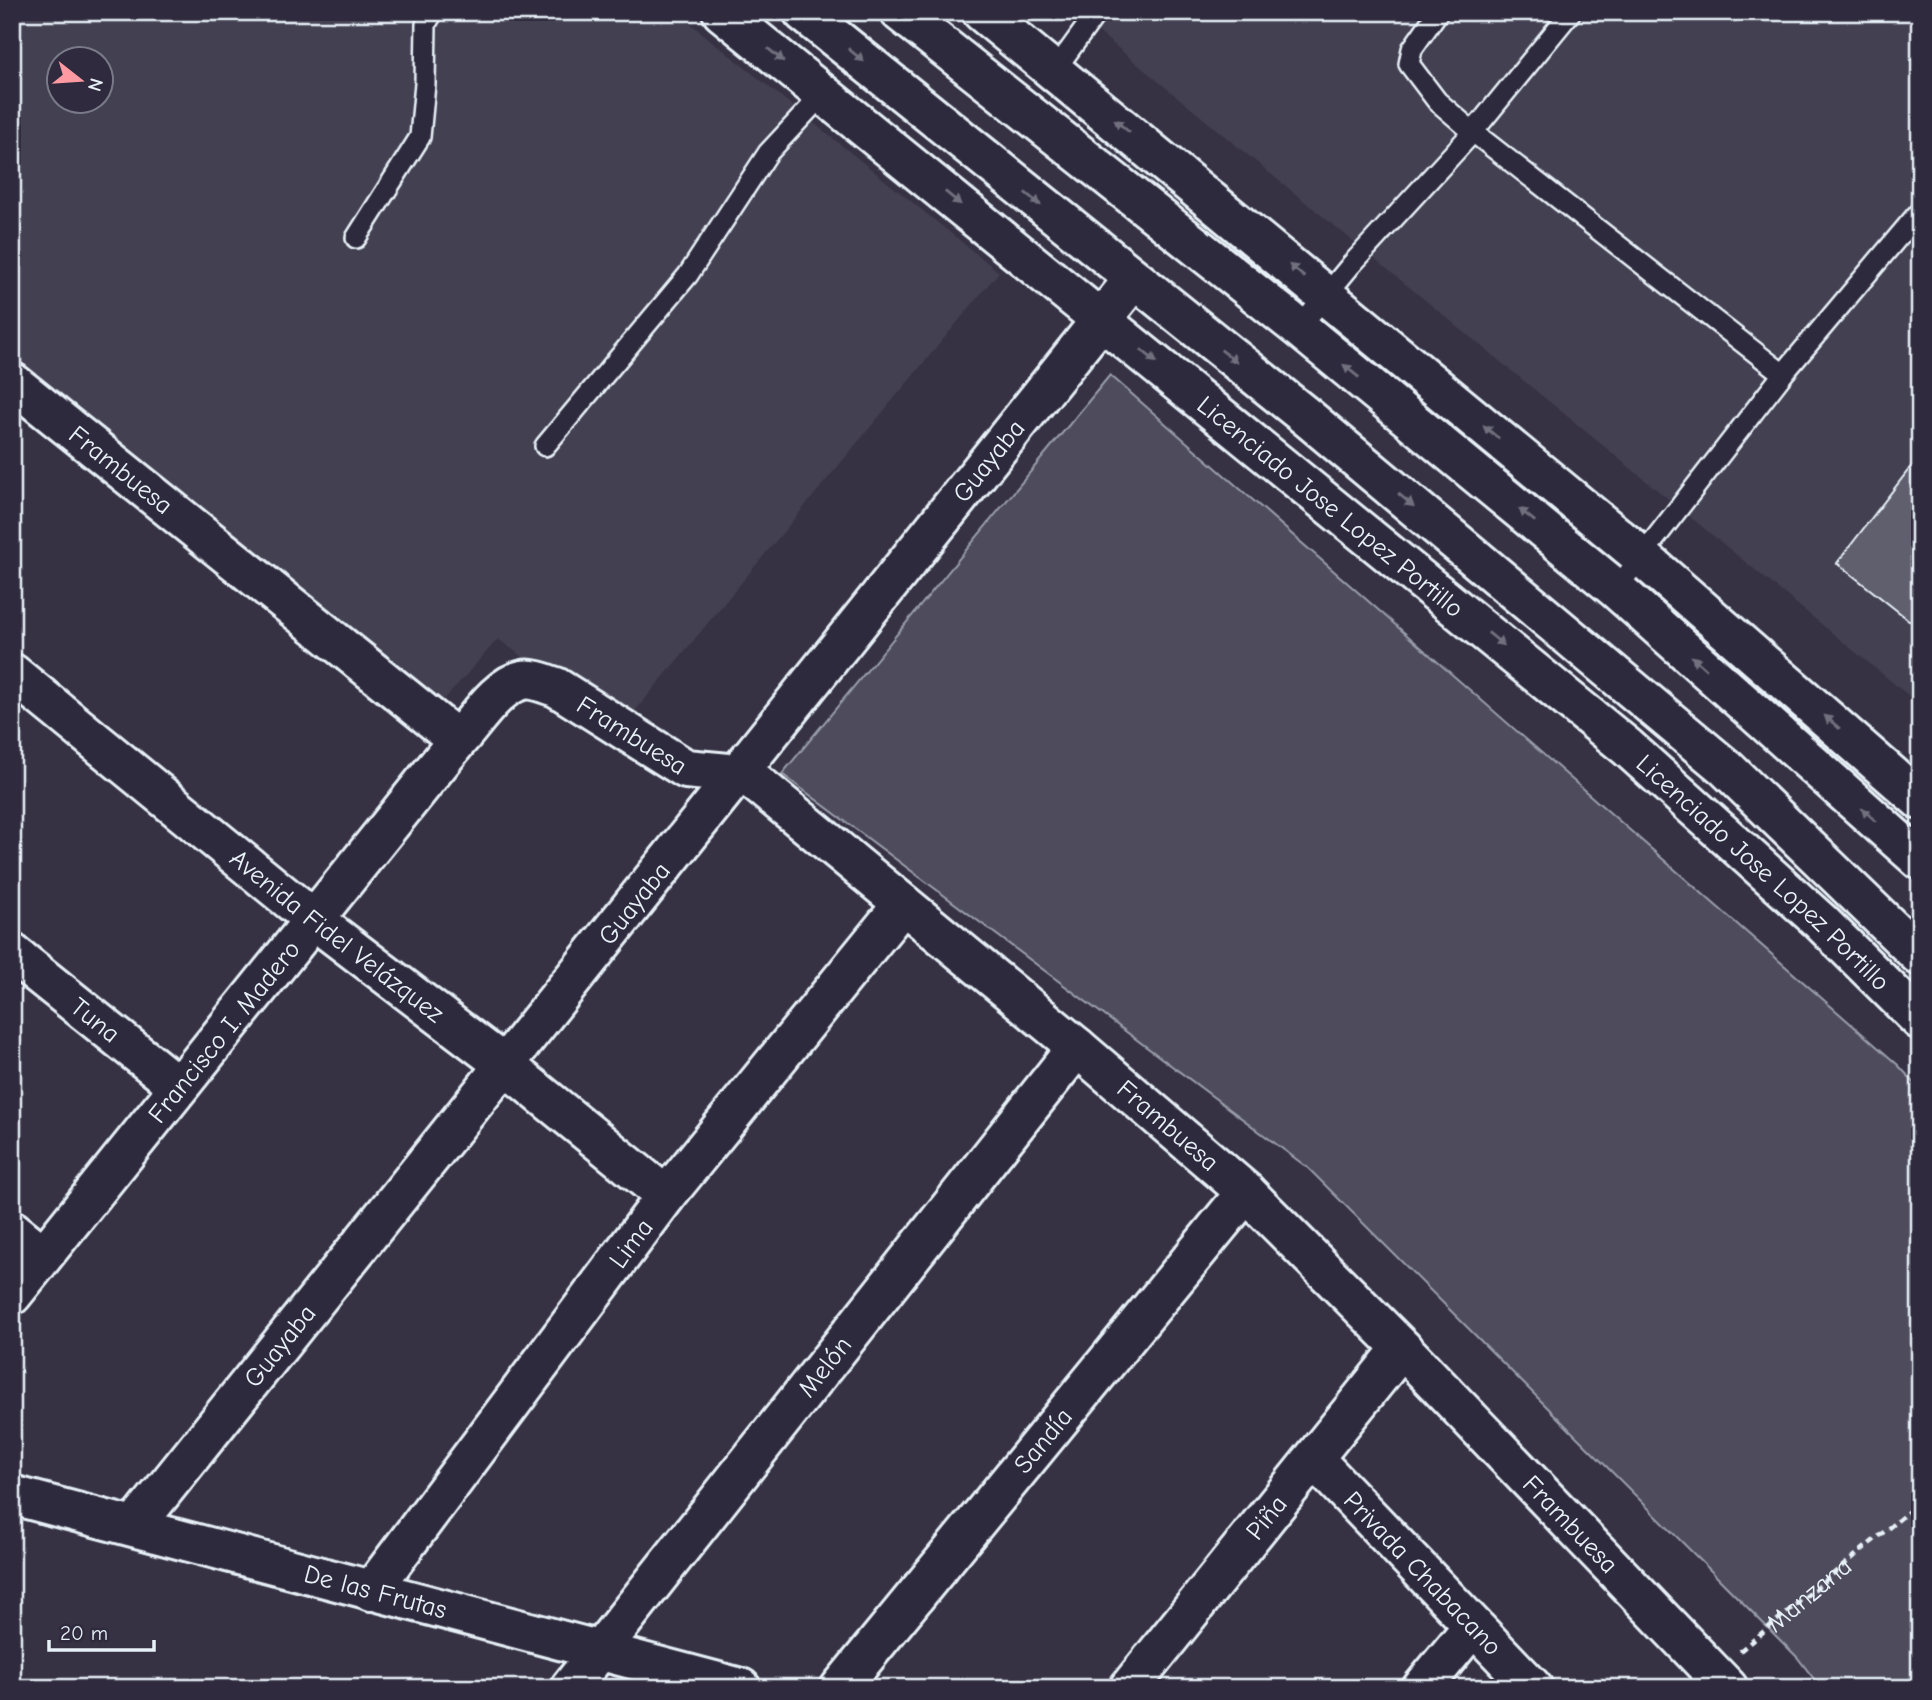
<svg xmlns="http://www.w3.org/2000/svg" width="1932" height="1700" viewBox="0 0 1932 1700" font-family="'Comic Neue',sans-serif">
	<rect width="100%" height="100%" fill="#363244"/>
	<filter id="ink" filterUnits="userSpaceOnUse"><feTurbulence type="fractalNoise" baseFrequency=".0143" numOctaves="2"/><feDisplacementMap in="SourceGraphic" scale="14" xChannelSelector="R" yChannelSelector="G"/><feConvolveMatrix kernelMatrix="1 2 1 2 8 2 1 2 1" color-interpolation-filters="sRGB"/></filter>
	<g filter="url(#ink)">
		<!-- built -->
		<g fill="#433f51" fill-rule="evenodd">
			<path d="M12,12H676L999,272L621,728L498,639L443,701L12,362ZM60,60H102V102H60Z"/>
			<path d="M1074,12H1920V705L1255,161Z"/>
		</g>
		<!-- green -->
		<path fill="#4d4b5c" stroke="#9a9eaa" stroke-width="2" d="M1110,375L1898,1065L1920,1089V1688H1821L1797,1657L1308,1168L782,774Z"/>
		<!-- building -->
		<path fill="#605e6e" stroke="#e8f1f8" stroke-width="2" d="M1920,455V629L1837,563Z"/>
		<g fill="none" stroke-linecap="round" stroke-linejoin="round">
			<defs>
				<g id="lane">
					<path d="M1438,12L1412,49L1409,64L1437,101L1473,132L1571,12"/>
					<path d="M1055,70L1097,12"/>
					<path d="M356,238L420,137L425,84L426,24L433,12"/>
					<path d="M1299,328L1351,265L1473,132L1783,374"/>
					<path d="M545,446L688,275L768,153L823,94"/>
					<path d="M1616,589L1783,374L1920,211"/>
				</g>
				<g id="street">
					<path id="s2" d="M12,382L458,740"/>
					<path id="s3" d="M12,673L314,920L506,1066L666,1196"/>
					<path id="s4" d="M12,953L178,1086"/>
					<path d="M12,1230L43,1255"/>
					<path id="s5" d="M12,1295L458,740C475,722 497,685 523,680C533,678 546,684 556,687L686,769L739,774L754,781L1077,1047L1246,1192L1402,1348L1728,1688"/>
					<path id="s6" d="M1314,1459L1533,1688"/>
					<path id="s7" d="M12,1495L741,1688"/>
					<path id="s8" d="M135,1526L1133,280"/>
					<path id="s9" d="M371,1591L666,1196L903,904"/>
					<path id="s10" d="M570,1688L1077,1047"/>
					<path id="s11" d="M840,1688L1246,1192"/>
					<path id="s12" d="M1129,1688L1402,1348"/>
					<path d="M1422,1688L1473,1626"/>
				</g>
				<g id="secondary">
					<path id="s13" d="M722,12L1627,747L1820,921L1920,1020"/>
					<path d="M982,12L1642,557L1920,800"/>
				</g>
				<g id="highway">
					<path d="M803,12L1308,418L1726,768L1920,956"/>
					<path d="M900,12L1299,328L1616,589L1920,860"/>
				</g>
			</defs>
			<!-- lane casing -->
			<use href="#lane" stroke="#e8f1f8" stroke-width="24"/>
			<!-- street casing -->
			<use href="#street" stroke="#e8f1f8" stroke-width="44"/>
			<!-- secondary casing -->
			<use href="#secondary" stroke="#e8f1f8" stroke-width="44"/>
			<!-- highway casing -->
			<use href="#highway" stroke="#e8f1f8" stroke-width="44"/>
			<!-- path -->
			<path stroke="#e8f1f8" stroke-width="4.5" stroke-dasharray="7 5" stroke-linecap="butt" id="s1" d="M1740,1651L1920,1502"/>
			<!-- lane -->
			<use href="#lane" stroke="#2f2a3d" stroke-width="19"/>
			<!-- street -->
			<use href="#street" stroke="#2f2a3d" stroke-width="38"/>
			<!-- secondary -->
			<use href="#secondary" stroke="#2f2a3d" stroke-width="38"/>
			<!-- highway -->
			<use href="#highway" stroke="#2f2a3d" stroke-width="38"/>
		</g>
		<!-- one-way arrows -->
		<defs><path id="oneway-solid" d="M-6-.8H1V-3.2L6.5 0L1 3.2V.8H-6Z" transform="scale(1.75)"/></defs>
		<g fill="#70707e">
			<use href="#oneway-solid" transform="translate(776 55) rotate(39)"/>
			<use href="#oneway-solid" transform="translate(856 55) rotate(39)"/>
			<use href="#oneway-solid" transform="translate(1122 126) rotate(-140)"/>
			<use href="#oneway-solid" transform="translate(953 198) rotate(39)"/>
			<use href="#oneway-solid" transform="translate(1033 199) rotate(39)"/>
			<use href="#oneway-solid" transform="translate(1297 271) rotate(-140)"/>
			<use href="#oneway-solid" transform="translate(1149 356) rotate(39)"/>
			<use href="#oneway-solid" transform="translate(1229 356) rotate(38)"/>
			<use href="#oneway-solid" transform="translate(1351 371) rotate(-141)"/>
			<use href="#oneway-solid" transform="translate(1491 432) rotate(-140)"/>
			<use href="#oneway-solid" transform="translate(1406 500) rotate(40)"/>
			<use href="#oneway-solid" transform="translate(1527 515) rotate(-141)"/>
			<use href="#oneway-solid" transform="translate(1496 639) rotate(39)"/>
			<use href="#oneway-solid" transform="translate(1699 663) rotate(-138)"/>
			<use href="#oneway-solid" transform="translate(1832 722) rotate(-139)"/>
			<use href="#oneway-solid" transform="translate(1869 815) rotate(-138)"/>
		</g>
	</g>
	<g text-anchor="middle" stroke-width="5" stroke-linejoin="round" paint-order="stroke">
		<!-- street labels -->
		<g font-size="26" fill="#e8f1f8" stroke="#2f2a3d">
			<text dy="9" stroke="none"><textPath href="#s8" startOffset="1365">Guayaba</textPath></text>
			<text dy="9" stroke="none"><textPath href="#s2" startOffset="140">Frambuesa</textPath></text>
			<text dy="9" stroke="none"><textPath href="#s13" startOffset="784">Licenciado Jose Lopez Portillo</textPath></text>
			<text dy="9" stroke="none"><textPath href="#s5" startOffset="926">Frambuesa</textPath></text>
			<text dy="9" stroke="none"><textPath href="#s13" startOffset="1351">Licenciado Jose Lopez Portillo</textPath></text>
			<text dy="9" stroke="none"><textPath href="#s8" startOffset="798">Guayaba</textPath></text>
			<text dy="9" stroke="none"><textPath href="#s3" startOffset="418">Avenida Fidel Velázquez</textPath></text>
			<text dy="9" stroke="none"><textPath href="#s4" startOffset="107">Tuna</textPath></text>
			<text dy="9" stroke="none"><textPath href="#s5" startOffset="338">Francisco I. Madero</textPath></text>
			<text dy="9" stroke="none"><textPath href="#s5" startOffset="1598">Frambuesa</textPath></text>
			<text dy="9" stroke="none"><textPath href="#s9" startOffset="434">Lima</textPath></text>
			<text dy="9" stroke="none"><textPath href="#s8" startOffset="231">Guayaba</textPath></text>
			<text dy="9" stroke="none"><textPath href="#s10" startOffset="410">Melón</textPath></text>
			<text dy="9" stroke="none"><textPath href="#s11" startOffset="320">Sandía</textPath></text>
			<text dy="9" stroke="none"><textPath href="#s12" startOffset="219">Piña</textPath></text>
			<text dy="9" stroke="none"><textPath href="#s5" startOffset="2165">Frambuesa</textPath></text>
			<text dy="9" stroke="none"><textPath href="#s6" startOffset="158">Privada Chabacano</textPath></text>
			<text dy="9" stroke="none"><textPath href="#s7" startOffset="376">De las Frutas</textPath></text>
			<text dy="9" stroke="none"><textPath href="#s1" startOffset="89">Manzana</textPath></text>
		</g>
	</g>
	<!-- margin -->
	<rect width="1932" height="1700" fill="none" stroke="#2f2a3d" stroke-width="42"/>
	<rect x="21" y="21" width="1890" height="1658" fill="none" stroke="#e8f1f8" stroke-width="2.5" filter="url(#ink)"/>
	<!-- north arrow -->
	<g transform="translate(80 80) rotate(107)"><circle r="33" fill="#2f2a3d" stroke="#797a88" stroke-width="2"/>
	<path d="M0-5L12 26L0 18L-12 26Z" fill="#ff9aa2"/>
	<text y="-10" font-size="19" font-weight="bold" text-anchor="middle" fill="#e8f1f8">N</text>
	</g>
	<!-- scale -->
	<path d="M49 1640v10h105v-10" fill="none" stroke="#e8f1f8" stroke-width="3.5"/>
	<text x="60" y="1640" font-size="21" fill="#e8f1f8" stroke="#2f2a3d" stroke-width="5" paint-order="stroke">20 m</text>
</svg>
